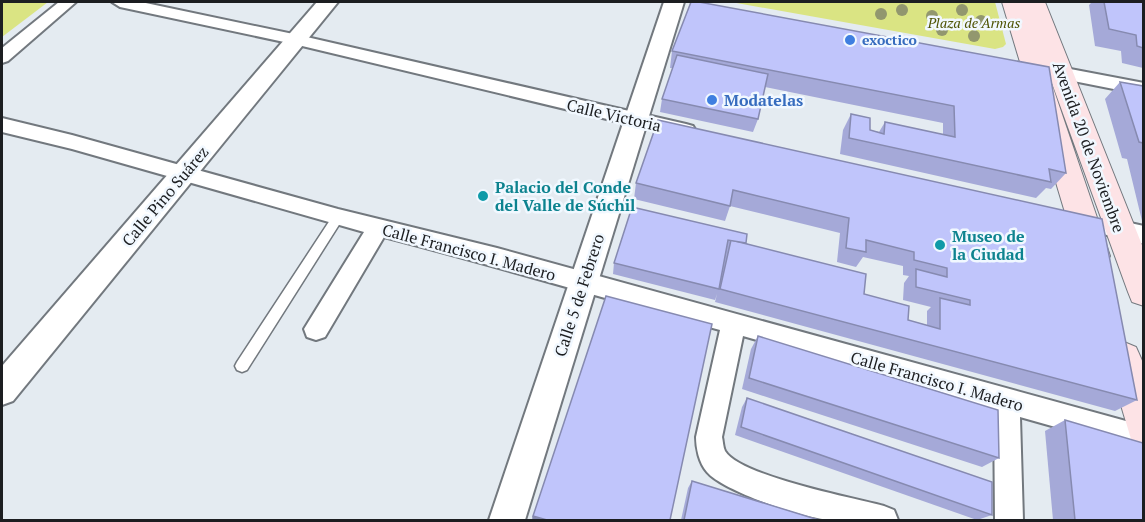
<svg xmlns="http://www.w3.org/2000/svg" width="1145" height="522" viewBox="0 0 1145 522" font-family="'PT Serif',serif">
	<rect width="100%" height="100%" fill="#e4ebf1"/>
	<!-- green -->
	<g fill="#dae483">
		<path d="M2,2H48L2,37Z"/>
		<path d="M731,2H995L1006,44L1003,47L995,49Z"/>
	</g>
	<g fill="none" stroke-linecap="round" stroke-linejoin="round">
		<defs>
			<path id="service" d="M338,212L344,217L342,220L247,370L242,372L237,370L235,366L237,362L334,214Z"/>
			<g id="minor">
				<path d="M59,2H76L8,61L2,63V48Z"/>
				<path d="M112,2H141L298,35L686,124L693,126L696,131L693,136L686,138L298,45L120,7Z"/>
				<path d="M1044,64L1144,83V95L1038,74L1035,70L1038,66Z"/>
				<path d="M2,118L72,135L338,209L497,248L1144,426V452L1020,417L1023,520H995L994,409L743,336L722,437C723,441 723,447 725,451C740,476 853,498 884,506L894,510L898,520C878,522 851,522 830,520C803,518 723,491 707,472C699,463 696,448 696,437L720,330C608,300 497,266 384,237L325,337L316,340L307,337L304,329L364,232L72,149L2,132Z"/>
				<path d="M1107,218L1144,226V244L1099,233L1096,227L1099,221Z"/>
			</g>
			<g id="tertiary">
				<path d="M317,2H338L13,401L2,405V366Z"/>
				<path d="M664,2H684L525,520H489Z"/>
			</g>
			<g id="secondary">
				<path d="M1002,2H1045L1144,250V306L1132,302L1128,292L1045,64L1110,256L1105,265L1094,269L1083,265L1078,256Z"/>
				<path d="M1124,342L1136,347L1144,365V444L1131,439L1107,358L1112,347Z"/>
			</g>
		</defs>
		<!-- service casing -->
		<use href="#service" stroke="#72787e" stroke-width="3"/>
		<!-- minor casing -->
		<use href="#minor" stroke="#72787e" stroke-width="4"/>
		<!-- tertiary casing -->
		<use href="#tertiary" stroke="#72787e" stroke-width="4"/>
		<!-- secondary casing -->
		<use href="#secondary" stroke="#72787e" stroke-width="2"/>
		<!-- service -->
		<use href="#service" fill="#fff" fill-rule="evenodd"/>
		<!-- minor -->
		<use href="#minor" fill="#fff" fill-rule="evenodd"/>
		<!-- tertiary -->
		<use href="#tertiary" fill="#fff" fill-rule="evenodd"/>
		<!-- secondary -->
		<use href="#secondary" fill="#fde3e6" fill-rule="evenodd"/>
	</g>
	<!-- trees -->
	<g fill="#92976e">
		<circle cx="902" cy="10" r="6"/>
		<circle cx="962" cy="10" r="6"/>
		<circle cx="881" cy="14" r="6"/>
		<circle cx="932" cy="16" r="6"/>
		<circle cx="981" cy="21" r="6"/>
		<circle cx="942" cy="30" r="6"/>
		<circle cx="974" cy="36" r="6"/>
	</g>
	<!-- wall -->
	<g fill="#a5a9d8">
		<path d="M1092,2H1143V68L1122,63L1121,51L1095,46L1089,5Z"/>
		<path d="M672,51L1049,67L1066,173L1051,189L1046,188L1036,198L840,154L843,130L851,114L870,130L879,132L885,122L943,135V123L765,87L758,119L753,132L660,112L662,99L673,68H670Z"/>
		<path d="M1120,82L1143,86V225L1127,159L1122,158L1105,99Z"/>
		<path d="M636,183L1102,219L1137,400L1115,411L715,302L717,294L715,300L613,274L614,263L632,207L746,243L864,294L908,320L927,325V311L931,307L903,300L904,283L909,276L903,275V266L863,257L856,267L837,262L840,233L730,206L725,221L634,199Z"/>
		<path d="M758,336L999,458L982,467L742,389L751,349Z"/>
		<path d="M747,398L992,515L977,520L735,435L742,407Z"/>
		<path d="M1065,420L1143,520H1053L1045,431Z"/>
		<path d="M692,481L819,520H681L688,488Z"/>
	</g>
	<!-- building -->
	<g fill="#c0c5fb" stroke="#868ab0" stroke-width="1.5">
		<path d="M691,2H699L1049,67L1066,173L1049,169L1051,182L849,138L851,114L870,118V130L884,134L885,122L955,137L954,106L672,51Z"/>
		<path d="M1104,2H1143V48L1137,46L1136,35L1109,29Z"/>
		<path d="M677,55L768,74L758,119L662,99Z"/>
		<path d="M1120,82L1143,86V143L1139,142Z"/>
		<path d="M658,120L1102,219L1137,400L720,289L731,240L866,274L864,294L909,306L908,320L940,329V298L970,305V300L916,287V269L947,277V268L914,260V252L866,240V252L846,248L849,218L733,190L730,206L636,183Z"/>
		<path d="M632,207L747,234L746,243L728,240L719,289L614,263Z"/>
		<path d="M606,296L712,324L670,520H547L533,516Z"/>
		<path d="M758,336L998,410L999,458L749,378Z"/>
		<path d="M747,398L992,482V515L741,427Z"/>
		<path d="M1065,420L1143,443V520H1075Z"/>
		<path d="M692,481L819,520H684Z"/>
		<path d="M533,517L544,520H533Z"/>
	</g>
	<!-- markers -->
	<g fill="#3f7fe0" stroke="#f1f8ff" stroke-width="2">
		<circle cx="850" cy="40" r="6"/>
		<circle cx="712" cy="100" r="6"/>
	</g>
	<g fill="#0f9aa8" stroke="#f1f8ff" stroke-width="2">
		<circle cx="483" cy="196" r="6"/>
		<circle cx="940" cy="245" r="6"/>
	</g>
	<g text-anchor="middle" stroke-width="5" stroke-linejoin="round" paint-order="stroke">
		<!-- far-park labels -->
		<g font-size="14" font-style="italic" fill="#4e5303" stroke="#f1f8ff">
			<text x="974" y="28">Plaza de Armas</text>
		</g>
		<!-- far-shop labels -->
		<g font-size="14" font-weight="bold" fill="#366cbe" stroke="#f1f8ff" text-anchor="start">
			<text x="862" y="45">exoctico</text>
		</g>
		<!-- shop labels -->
		<g font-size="16" font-weight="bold" fill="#366cbe" stroke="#f1f8ff" text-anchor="start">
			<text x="724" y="106">Modatelas</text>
		</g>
		<!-- street labels -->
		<g font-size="16" fill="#1c1e21" stroke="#f1f8ff">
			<text transform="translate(614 115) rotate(13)" y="6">Calle Victoria</text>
			<text transform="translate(1089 147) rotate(70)" y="6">Avenida 20 de Noviembre</text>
			<text transform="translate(165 196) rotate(-50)" y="6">Calle Pino Suárez</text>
			<text transform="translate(469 252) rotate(15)" y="6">Calle Francisco I. Madero</text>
			<text transform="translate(579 295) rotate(-72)" y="6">Calle 5 de Febrero</text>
			<text transform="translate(937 381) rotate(16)" y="6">Calle Francisco I. Madero</text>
		</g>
		<!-- culture labels -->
		<g font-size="16" font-weight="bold" fill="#0d838f" stroke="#f1f8ff" text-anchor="start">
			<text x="495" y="193">Palacio del Conde<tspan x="495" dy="18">del Valle de Súchil</tspan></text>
			<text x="952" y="242">Museo de<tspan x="952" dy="18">la Ciudad</tspan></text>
		</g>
	</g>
	<!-- border -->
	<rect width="1145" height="522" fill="none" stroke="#1c1e21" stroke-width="6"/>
</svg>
